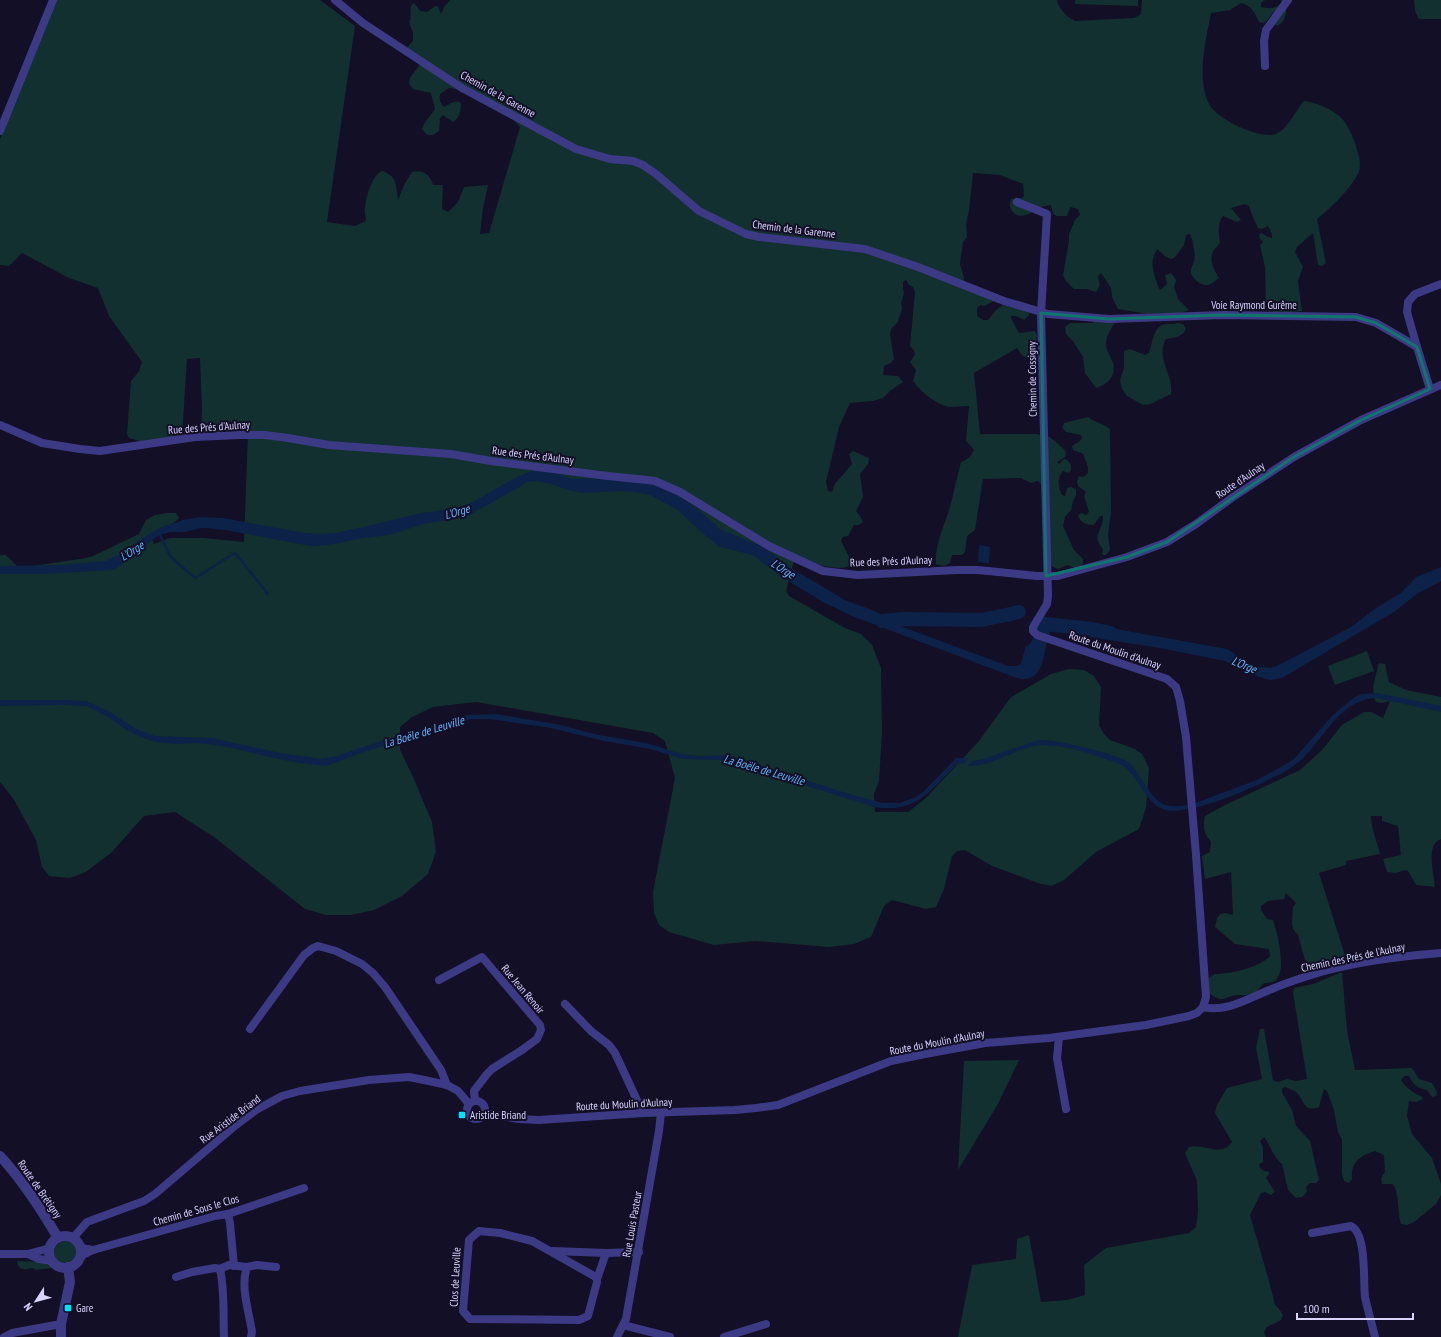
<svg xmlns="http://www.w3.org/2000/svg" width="1441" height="1337" viewBox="0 0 1441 1337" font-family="'PT Sans Narrow',sans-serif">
	<rect width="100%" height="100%" fill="#130f26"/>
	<!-- green -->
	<g fill="#12302f">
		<path d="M56,0H320L355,26L327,222L355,226L366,221C366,217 364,212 365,208C366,197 372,175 382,171C398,176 396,187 398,200L404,185L412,172C422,169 431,175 433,185H443L442,209L448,212L458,202L464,187L488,185L483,208L480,234L489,233L520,127L501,106L462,90L449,88L440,94C439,99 440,103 444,107C451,104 454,99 461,103C461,112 460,117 453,122L443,115L440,118L439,131L433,135H427L422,129L424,124L435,109L431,93L413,89L409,84L410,78L421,63L406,51L409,45L413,41V33L409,22C413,15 408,11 412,4L414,3L420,11L427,12L435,6H438L441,14L444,7L450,0H1057C1058,8 1067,17 1075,21L1134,18L1141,14L1142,0H1265L1261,3V7C1268,9 1276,9 1281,3V0H1288C1285,10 1288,21 1277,26L1275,24L1277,10C1271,13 1269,19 1264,23L1259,22C1255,13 1251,5 1241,3L1230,10L1211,13C1206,39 1196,79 1209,104C1216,119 1261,140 1276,134C1287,130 1296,110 1304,101C1316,102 1337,111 1344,121C1351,131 1355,142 1358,153C1360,159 1361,167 1358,174C1350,189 1330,209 1317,219L1326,263L1322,266L1318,265L1313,233L1297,247L1295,252L1303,267L1298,281L1302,311L1278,314L1272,311L1266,302L1265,267L1260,245L1263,242L1259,237L1260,233C1264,234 1267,237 1272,238V234L1268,226L1262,229L1258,228L1252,215L1249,206L1245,204L1231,208L1241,220L1237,222L1223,216C1217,223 1219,235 1220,243C1218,246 1215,248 1214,250C1208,259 1214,270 1219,278C1216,280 1212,284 1208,285C1201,286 1193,279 1191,273C1190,268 1193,266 1194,261C1196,254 1193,241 1190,234L1186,235L1184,245L1175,257L1172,259L1166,257L1157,249C1156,252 1154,255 1153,258C1151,268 1156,281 1160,290L1167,284L1165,275L1171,273L1176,280L1174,287L1178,299L1189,310L1170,317L1161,313L1147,314L1118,309L1112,297L1111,288L1101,273L1098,276L1100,285L1096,292L1087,289H1074L1065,280L1063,275L1069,241V234L1075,220L1080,215L1078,209L1070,207L1067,216H1057L1053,214L1051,205C1048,206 1044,206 1041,207C1033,211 1021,222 1012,211C1009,207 1010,203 1011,199L1022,198L1024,196L1023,184L1000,175L973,173L969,211L966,223L967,237L963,242L960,264L964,278L963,286L994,301L984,306L980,305L977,308V316L983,320H988L996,310L1003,305L1025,310L1030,314L1024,320L1016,316H1011V318L1019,333L1035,331L1037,336L1034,359C1024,359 1022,356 1017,348L974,373L980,434H1036L1050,437L1065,450L1066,453L1065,457L1057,462L1059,464L1064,459L1067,460L1071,465V470L1069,473L1063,471C1057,477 1058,488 1062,495L1065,496L1067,488L1071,487L1076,489V495L1073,501L1071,510L1065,517L1063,526L1074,550L1083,559V563L1080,568L1076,569L1068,565L1058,569L1053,567L1050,564L1041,484L1038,481L1031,483L1021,478L983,479L975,530L967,536L965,552L962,555H952L950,563L944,566L936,564C934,546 945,524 950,507C954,492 957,477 961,462C967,460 971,456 974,450L966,441L969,406C963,406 955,407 949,407C935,404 921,392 913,381L916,370L910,362L915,354L913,349L910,346L915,292L913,287L909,285L906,280L903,282V288L904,293L901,303L902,309L898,322L891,329L890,335L894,359L891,363L884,366L883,375L898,376L903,382L890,391L883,398L873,401L850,403L839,427L826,482L828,491L832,492L835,484L852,464L849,454L853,451L869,458L868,464L860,474L863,497L856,511L860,516L863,522L859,525H854L848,536L843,537L841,540C844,549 850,556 852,565C837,573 811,562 795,557L786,591L789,596L845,628L861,634L872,645L881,668L882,732L879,781L874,794L875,812H908L926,798L979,741L1011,697L1051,674L1069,669L1084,670L1094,676L1101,687L1099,725L1104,734L1110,740L1135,749L1142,754L1149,768L1146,808L1139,829L1096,852L1064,880L1051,886L1038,883L992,866L965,850L957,851L952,856L944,889L936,907L926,909L892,900L884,906L871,937L854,944L829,947L755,941L714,945L669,932L659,925L654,913L653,892L675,778L665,741L653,733L476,702L433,707L412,717L400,727V750L414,779L432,822L436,852L428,874L402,896L374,910L351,915H326L305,909L214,837L175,812L144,816L111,853L86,872L70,878L49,876L42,867L36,840L13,798L0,782V555H6L19,568L86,558L93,556L139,534L146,520L155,515L166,513H176L179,518C171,528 160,524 152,539L154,544L170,538H204L244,542L248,432L201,434L202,408L200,358L187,359L182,436L144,442L129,438L127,434L131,381L139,371L142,362L109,316L98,288L69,278L22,253L9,266L0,265V139Z"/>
		<path d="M1075,0H1138V6L1075,4Z"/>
		<path d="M1414,0H1441V19H1419L1415,11Z"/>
		<path d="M1099,316L1115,322C1111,329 1106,336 1106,345C1107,352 1111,357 1113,363C1117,375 1107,385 1096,388L1085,373L1083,357L1073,341L1066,334L1065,327L1070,323H1093Z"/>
		<path d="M1178,323L1183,324L1186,328L1184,333L1177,337L1166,339C1155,358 1174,375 1171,394L1150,404L1143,405L1127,396L1122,389L1120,380L1124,368V351L1130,349L1145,355L1149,353C1152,345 1153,329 1162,325C1167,323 1172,325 1178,323Z"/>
		<path d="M1088,417C1095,423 1103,423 1110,429L1111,512L1108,535L1110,550L1106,555H1102L1103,550C1102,547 1099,545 1098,542C1095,534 1104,525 1103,516H1100L1094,525C1087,525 1080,523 1078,515L1082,513L1086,515L1089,512L1084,496L1086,492L1078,486L1077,482L1079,476L1084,477L1088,473V467L1083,454L1073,450L1072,446L1080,441L1082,438L1081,435L1066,432L1062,428L1064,423Z"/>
		<path d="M1367,651L1374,671L1335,685L1328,666Z"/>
		<path d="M1379,663L1385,664L1389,682L1406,690L1441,697V839C1425,845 1434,873 1435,887L1416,885L1408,871L1404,870L1396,873L1387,872L1383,859L1401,855L1398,826L1382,821V816H1371L1372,826L1380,854L1346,861V865L1319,873L1347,962L1309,974L1298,935L1293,929L1292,923L1293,907L1296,903L1286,893L1284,899L1268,901L1261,906V910L1267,919L1273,920C1277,932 1289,975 1273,982C1271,983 1266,983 1264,983L1254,994C1249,995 1244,995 1238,995C1223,996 1225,1005 1209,993L1208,979L1214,974C1230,974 1259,968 1270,956L1269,949L1235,944L1215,927L1217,918L1220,914L1225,913L1233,915L1231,872L1205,879L1202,856L1210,852L1211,842C1204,834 1202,826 1205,816L1223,806L1300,770L1322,750L1342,725L1364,712H1371L1383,718L1390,701L1382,703L1376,702C1370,689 1376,676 1379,663Z"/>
		<path d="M1342,972L1347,1030L1355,1070L1412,1068L1419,1079L1432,1083L1437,1092L1436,1096L1432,1097L1427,1090C1417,1088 1413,1085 1409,1076H1404L1401,1080C1404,1086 1414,1094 1421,1096L1423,1099L1416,1102L1409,1101L1407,1116L1412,1134L1432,1158L1441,1184V1195L1436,1204L1414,1222L1407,1225L1401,1224C1397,1213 1400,1194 1393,1184H1382L1381,1178L1385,1172L1384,1155L1375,1151C1359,1156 1351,1162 1352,1179L1349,1183L1344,1181L1342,1174V1139L1338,1132L1334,1110L1327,1091L1324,1089L1319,1107C1303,1113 1305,1101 1297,1093C1294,1090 1289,1089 1285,1087L1282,1088V1092L1292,1110L1296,1126L1310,1141L1319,1180L1316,1183H1310L1306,1187L1307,1192L1302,1197L1296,1198L1288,1190L1282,1164C1273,1157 1271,1146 1264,1137L1260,1141L1263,1147V1162L1259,1164L1260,1168L1264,1171L1269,1172V1174L1266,1178L1275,1192L1271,1195L1265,1192L1261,1193L1250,1215L1269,1281L1275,1305L1279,1309L1283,1315L1281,1320L1267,1327L1264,1332L1266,1337H958L972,1265L1016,1259L1017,1239L1029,1235L1041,1302L1067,1300L1085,1295L1084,1265L1106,1248L1189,1233L1196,1227L1198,1212L1197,1181L1185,1153L1189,1147C1204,1143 1221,1158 1232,1142L1215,1113L1217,1105L1227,1088L1262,1079L1256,1048L1260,1029H1264L1273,1080L1278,1082L1287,1079L1296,1081L1307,1079L1293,993L1294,988L1313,984Z"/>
		<path d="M1019,1060L998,1104L958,1170L964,1061Z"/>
		<circle cx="66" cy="1253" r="12"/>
		<path d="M17,1261L44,1262L52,1268L35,1270L34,1268C25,1269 19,1272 17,1261Z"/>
	</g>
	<!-- water -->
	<g fill="#0c2248">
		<path d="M539,470L558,473L572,479L591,478L653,484L672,492L684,498L700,511L721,530L764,547L791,568L845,600L872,610L891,619L903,627L1008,666H1017L1021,664L1026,645L1028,646L1036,636L1047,640C1044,654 1043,679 1024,679C1018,679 1011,676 1006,674L852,616L825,603L783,578L753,555L720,547L700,531L678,510L650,495L635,492L621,491L584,493L568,490L551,484L536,481L527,482L521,486L471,514L449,520L423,524L393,534L367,538V537C349,541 330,546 311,546L225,530L207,528H201L185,532H171L159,535L117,568L112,570L44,574H0V566L63,565L105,561L123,553L144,537L160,528L183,520L200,517L224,518L304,533L320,534L337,533L422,513L458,508L475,501L513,479L531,471Z"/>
		<path d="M979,545L990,547L989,563L978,562Z"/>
		<path d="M1441,567V581L1417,594L1394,612L1282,678L1270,680L1259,677L1225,661L1160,648L1089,637L1094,625L1227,649L1254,666L1270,668L1277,666L1351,627L1376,608L1401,593L1416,577Z"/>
		<path d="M1378,693L1441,706V712L1377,698C1341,699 1326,735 1304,757C1298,763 1291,768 1284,772C1280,775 1275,776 1270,779C1246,791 1221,801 1194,808L1193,804L1259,779L1293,760L1332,716L1342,707L1355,697L1362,694Z"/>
		<path d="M0,700H69L86,701L108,711L138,730L155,736L212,738L280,753L322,759L337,756L369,745L466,715L496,714L556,724L599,735L646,743L682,754L699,756L728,755L849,794L883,803H900L916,797L923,792L956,758H968L963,764L958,763C931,790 917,814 874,807L725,760L683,759L650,749L604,741L551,728L489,719H472L459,722L413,737L366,751L327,766L293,762L222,746L197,743L176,744L156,742L146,739L128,731L108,717L86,706L63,705L0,706Z"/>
		<path d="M1038,740C1054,739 1115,753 1128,762C1141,772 1151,802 1166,805C1173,807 1181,806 1188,805V809C1181,810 1173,812 1166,810C1146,806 1139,776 1122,765C1098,756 1055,740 1030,747C1010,752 989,767 968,766L972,761L983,759Z"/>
	</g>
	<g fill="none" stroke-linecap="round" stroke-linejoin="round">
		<!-- stream -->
		<path stroke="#0c2248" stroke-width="2.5" d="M159,533L170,556L195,578L235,553L268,594"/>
		<!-- river -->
		<g stroke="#0c2248" stroke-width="14">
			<path d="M882,621L904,619L982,620L1019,612"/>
			<path d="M1036,651L1045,624L1092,629L1111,633"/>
		</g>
		<!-- minor -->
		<g stroke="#3d3a85" stroke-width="8">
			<path d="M335,0L363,23L462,88L576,149L610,159L633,161L643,165L656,174L699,211L746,234L759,237L865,249L918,267L1004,301L1048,314L1109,319L1223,315L1356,317L1376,323L1402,338L1417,347L1430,389"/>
			<path d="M1265,66L1264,41L1266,30L1288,0"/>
			<path d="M0,131L53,0"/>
			<path d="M1417,347L1407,312L1408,302L1415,294L1441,284"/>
			<path d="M0,425L42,443L80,449L100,451L195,437L240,435H265L288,438L329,445L451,454L491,461L608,476L647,480L655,481L680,492L769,546L823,571L858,575L957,570H978L1037,576H1058L1127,557L1167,542L1196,524L1233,497L1294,457L1361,420L1441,385"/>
			<path d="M439,980L482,957L540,1025L541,1030L537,1039L522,1050L492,1069L487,1074L474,1091L475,1101"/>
			<path d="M565,1004L591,1031L609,1045L615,1053L643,1113"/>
			<path d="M1203,1007C1227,1013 1250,997 1272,989C1288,982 1304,977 1321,972C1360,961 1401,956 1441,953"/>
			<path d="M250,1029L304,955L313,948L318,946L336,951L362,964L373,973L385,987L441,1070L447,1085"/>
			<path d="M1059,1037L1057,1058L1066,1109"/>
			<circle cx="476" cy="1110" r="9"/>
			<path d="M484,1113L519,1119L539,1120L643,1113L735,1110L756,1108L778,1105L891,1061L925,1054L985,1043L1049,1038L1146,1025L1189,1016L1197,1013L1203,1007L1206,997L1196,855L1186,737L1180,701L1176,687L1167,679L1037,635L1033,631V627L1047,604L1048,596L1041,313L1047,214L1017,202"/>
			<path d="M228,1214L230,1223L234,1266"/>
			<path d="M479,1231L500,1233L532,1241L594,1276L597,1279V1282L588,1316L579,1320L470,1319L463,1311L469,1240Z"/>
			<path d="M1312,1233L1351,1226C1367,1234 1363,1280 1365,1297C1368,1311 1372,1324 1375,1337"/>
			<path d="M73,1238L87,1222L144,1201L155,1194L236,1125L256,1110L282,1096L300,1091L369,1080L409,1077L429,1081L447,1085L458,1091L469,1104"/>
			<path d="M81,1248L93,1250"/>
			<path d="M553,1251L606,1253L639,1252"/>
			<path d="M0,1254H28L50,1248"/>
			<path d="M28,1254L39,1259L53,1261"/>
			<path d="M81,1256L93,1250L215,1216L228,1214L304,1188"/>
			<path d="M247,1267C240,1287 249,1311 252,1332L251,1337"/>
			<path d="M220,1269C225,1292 223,1314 224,1337"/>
			<path d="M176,1277L192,1272L215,1268L220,1269L229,1265L247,1267L257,1265L276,1267"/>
			<path d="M597,1279L606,1253"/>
			<path d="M623,1325L670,1337"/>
			<path d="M4,1337L12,1333L61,1324"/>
			<path d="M617,1337L626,1319L659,1131L661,1113"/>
			<path d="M724,1337L766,1324"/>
		</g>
		<!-- tertiary -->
		<g stroke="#3d3a85" stroke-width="10">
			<path d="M0,1156C23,1181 41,1209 58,1238"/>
			<circle cx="65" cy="1252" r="16"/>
			<path d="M61,1337V1324L70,1282L68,1267"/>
		</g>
	</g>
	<!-- marked area -->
	<path fill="none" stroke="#0f766e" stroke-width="3" stroke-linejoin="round" d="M1041,313L1109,319L1223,315L1356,317L1376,323L1417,347L1430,389L1361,420L1294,457L1167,542L1127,557L1046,576Z"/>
	<!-- markers -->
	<g fill="#00e5ff" stroke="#130f26" stroke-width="1.5">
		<rect x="458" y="1111" width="8" height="8" rx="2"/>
		<rect x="64" y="1304" width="8" height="8" rx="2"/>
	</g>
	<g text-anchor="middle" stroke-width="4" stroke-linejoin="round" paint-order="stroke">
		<!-- street labels -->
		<g font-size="11" fill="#d9d4ff" stroke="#130f26">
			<text transform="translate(498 94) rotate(29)" y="4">Chemin de la Garenne</text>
			<text transform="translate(794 229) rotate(7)" y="4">Chemin de la Garenne</text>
			<text x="1254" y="309">Voie Raymond Gurême</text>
			<text transform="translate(1032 379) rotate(-91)" y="4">Chemin de Cossigny</text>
			<text transform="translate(209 427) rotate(-4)" y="4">Rue des Prés d'Aulnay</text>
			<text transform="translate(533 455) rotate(7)" y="4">Rue des Prés d'Aulnay</text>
			<text transform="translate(1240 480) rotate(-34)" y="4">Route d'Aulnay</text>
			<text transform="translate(891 561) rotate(-2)" y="4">Rue des Prés d'Aulnay</text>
			<text transform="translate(1115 650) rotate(19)" y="4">Route du Moulin d'Aulnay</text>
			<text transform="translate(1353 957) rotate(-12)" y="4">Chemin des Prés de l'Aulnay</text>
			<text transform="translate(523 989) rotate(50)" y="4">Rue Jean Renoir</text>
			<text transform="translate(937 1042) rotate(-11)" y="4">Route du Moulin d'Aulnay</text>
			<text transform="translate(624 1104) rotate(-3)" y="4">Route du Moulin d'Aulnay</text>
			<text transform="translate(230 1119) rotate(-37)" y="4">Rue Aristide Briand</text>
			<text transform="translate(40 1189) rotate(55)" y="4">Route de Brétigny</text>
			<text transform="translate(196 1210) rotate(-16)" y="4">Chemin de Sous le Clos</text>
			<text transform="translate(632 1224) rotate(-80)" y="4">Rue Louis Pasteur</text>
			<text transform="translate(455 1277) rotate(-87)" y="4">Clos de Leuville</text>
		</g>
		<!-- poi labels -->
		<g font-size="11" fill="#d9d4ff" stroke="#130f26" text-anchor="start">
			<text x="470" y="1119">Aristide Briand</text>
			<text x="76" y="1312">Gare</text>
		</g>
		<!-- water labels -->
		<g font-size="12" font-style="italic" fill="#62b6ff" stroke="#130f26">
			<text transform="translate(457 512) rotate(-17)" y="4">L'Orge</text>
			<text transform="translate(132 551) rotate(-32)" y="4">L'Orge</text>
			<text transform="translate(783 569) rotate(33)" y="4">L'Orge</text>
			<text transform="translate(1244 665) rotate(22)" y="4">L'Orge</text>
			<text transform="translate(424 732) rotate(-17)" y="4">La Boële de Leuville</text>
			<text transform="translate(764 770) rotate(16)" y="4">La Boële de Leuville</text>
		</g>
	</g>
	<!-- north arrow -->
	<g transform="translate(36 1301) rotate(234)" stroke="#130f26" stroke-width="3" paint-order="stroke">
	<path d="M0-3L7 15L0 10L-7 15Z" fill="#d9d4ff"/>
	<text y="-6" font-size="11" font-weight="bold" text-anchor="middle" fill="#d9d4ff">N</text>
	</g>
	<!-- scale -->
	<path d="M1297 1313v6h116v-6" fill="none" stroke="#d9d4ff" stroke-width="2"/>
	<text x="1303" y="1313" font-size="12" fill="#d9d4ff" stroke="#130f26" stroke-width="3" paint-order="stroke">100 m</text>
</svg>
